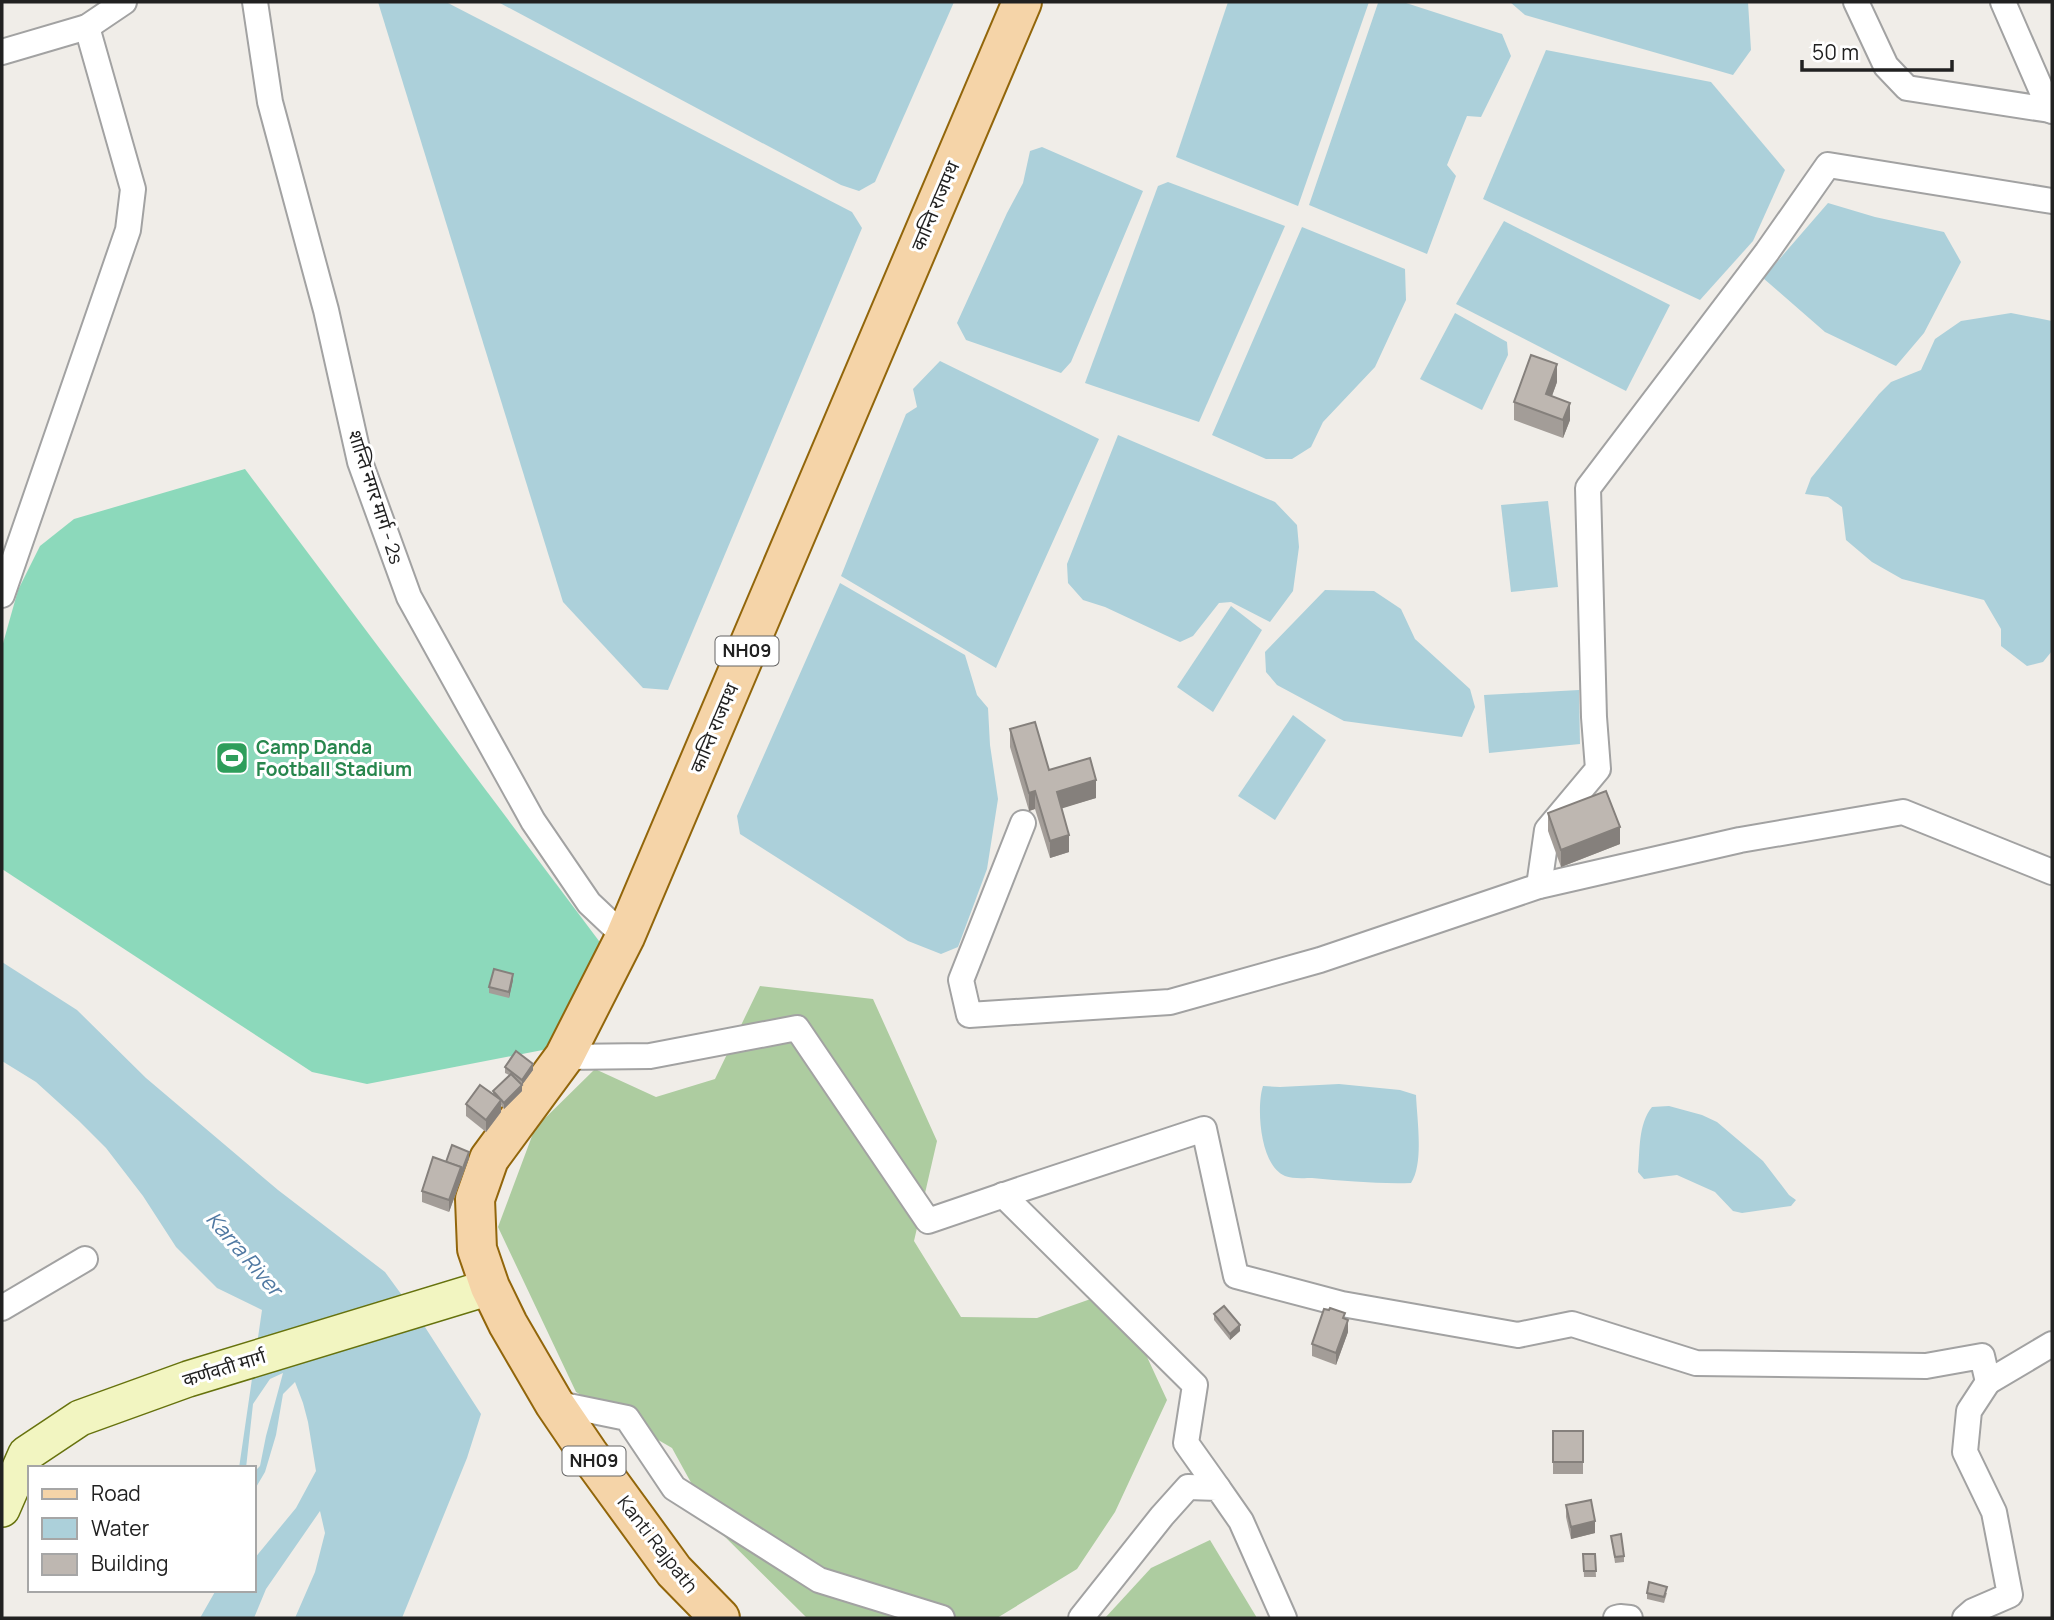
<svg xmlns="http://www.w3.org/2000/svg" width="2054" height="1620" viewBox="0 0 2054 1620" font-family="Manrope,'Noto Sans Devanagari',sans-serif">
	<rect width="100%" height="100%" fill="#f0ede8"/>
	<!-- forest -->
	<g fill="#adcca0">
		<path d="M760,986L873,999L937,1141L914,1241L961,1317L1037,1318L1116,1290L1167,1400L1115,1512L1077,1569L997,1618H807L716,1528L672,1448L576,1392L498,1227L535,1128L595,1069L656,1097L715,1079Z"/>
		<path d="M1210,1540L1257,1618H1105L1151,1568Z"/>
	</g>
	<!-- pitch -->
	<path fill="#8cd9bb" d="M245,469L602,945L553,1048L367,1084L312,1072L2,869V647L18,590L40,546L74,519Z"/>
	<!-- water -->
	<g fill="#acd0da">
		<path d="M378,2H446L852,212L862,228L668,690L643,688L563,602Z"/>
		<path d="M498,2H954L875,182L859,191L841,185Z"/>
		<path d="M1228,2H1369L1298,206L1176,157Z"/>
		<path d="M1380,2H1403L1502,34L1511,56L1481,117L1467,116L1447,165L1456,176L1427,254L1309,205L1378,3Z"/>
		<path d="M1510,2H1748L1751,50L1733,75L1525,15Z"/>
		<path d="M1546,50L1711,82L1785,170L1753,241L1700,300L1483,199Z"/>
		<path d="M1042,147L1143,191L1071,362L1061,373L966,340L957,323L1007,213L1023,183L1030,151Z"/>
		<path d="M1168,182L1285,226L1199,422L1085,383L1158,186Z"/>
		<path d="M1828,203L1875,217L1944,232L1961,262L1924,333L1896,366L1825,332L1763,278Z"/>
		<path d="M1504,221L1670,305L1626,391L1456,304Z"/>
		<path d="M1302,227L1405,269L1406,300L1375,367L1323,422L1311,447L1292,459H1266L1212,435Z"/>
		<path d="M1455,313L1507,342L1508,355L1482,410L1420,379Z"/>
		<path d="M2011,313L2052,321V651L2043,662L2027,666L2001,646V629L1984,600L1902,579L1872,562L1846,540L1842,507L1828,497L1805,494L1811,478L1879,394L1891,382L1921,370L1935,339L1961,321Z"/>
		<path d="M940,361L1099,439L996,668L841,576L906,414L917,407L913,389Z"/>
		<path d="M1118,435L1275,502L1297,525L1299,547L1293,591L1270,622L1231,602L1219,603L1193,636L1180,642L1105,607L1083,600L1068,583L1067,564Z"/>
		<path d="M1548,501L1558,587L1511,592L1501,505Z"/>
		<path d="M840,583L965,655L977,695L988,708L990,745L998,799L987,869L958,947L941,954L908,941L740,834L737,816Z"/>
		<path d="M1325,590L1374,591L1401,609L1415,639L1470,689L1475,707L1462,737L1344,721L1277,685L1266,672L1265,652Z"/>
		<path d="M1231,606L1262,630L1213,712L1177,687Z"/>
		<path d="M1579,690L1580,744L1489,753L1484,695Z"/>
		<path d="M1293,715L1326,740L1275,820L1238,796Z"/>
		<path d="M2,962L77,1010L146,1078L278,1190L385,1272L423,1324L481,1414L467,1458L402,1618H295L315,1572L325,1533L320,1511L266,1589L254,1618H200L216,1590H254V1559L296,1508L316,1471L308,1422L303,1403L295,1382L283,1394L276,1435L265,1472L255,1489L254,1518V1472L260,1466L266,1436L283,1373L270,1379L253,1404L246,1468H239L262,1310L217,1288L176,1247L143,1196L106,1148L79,1121L36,1082L2,1061Z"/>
		<path d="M1339,1084L1400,1090L1416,1095C1417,1120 1424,1163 1411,1183C1378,1184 1345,1181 1312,1178C1305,1178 1292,1179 1285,1176C1260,1166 1256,1107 1263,1086L1280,1087Z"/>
		<path d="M1669,1106L1702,1115L1717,1122L1763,1161L1789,1195L1796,1200L1791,1206L1742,1213L1733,1211L1715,1192L1677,1175L1644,1179L1638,1172C1640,1151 1638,1124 1652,1107Z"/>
	</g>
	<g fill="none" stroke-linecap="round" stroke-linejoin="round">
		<defs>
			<g id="minor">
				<path d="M255,2L270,102L326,310L360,462L409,597L533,821L589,903L625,937"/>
				<path d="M1856,2L1886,66L1907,88L2050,110"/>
				<path d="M2003,2L2050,110L2052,111"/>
				<path d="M2,52L87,27L124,2"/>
				<path d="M2,595L128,230L133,189L87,27"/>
				<path d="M1023,823L961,980L969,1015L1170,1002L1320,960L1539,886L1740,840L1903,812L2052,872"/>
				<path d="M1539,886L1547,830L1598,769L1594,717L1588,488L1767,252L1828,165L2052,201"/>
				<path d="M564,1057L650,1056L797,1028L928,1221L1016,1191L1204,1129L1236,1276L1342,1304L1518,1335L1572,1324L1696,1363L1926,1366L1982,1356L1988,1382L2052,1344"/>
				<path d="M1003,1195L1195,1385L1186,1443L1218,1488"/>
				<path d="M2,1308L85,1259"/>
				<path d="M554,1403L627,1418L674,1488L819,1580L942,1618"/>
				<path d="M1081,1618L1162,1516L1188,1487L1218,1488L1241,1521L1284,1618"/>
				<path d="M1616,1618L1620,1617L1630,1618"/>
				<path d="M1965,1618L1973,1611L2010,1595L1994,1512L1965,1452L1969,1411L1988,1382"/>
			</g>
			<path id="secondary" d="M2,1509L26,1454L80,1418L188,1379L490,1287"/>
			<path id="primary" d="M720,1618L674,1571L588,1453L554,1403L508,1324L490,1287L477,1249L475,1199L489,1159L564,1057L625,937L1022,2"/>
		</defs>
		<!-- minor casing -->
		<use href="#minor" stroke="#a2a2a2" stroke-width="28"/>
		<!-- secondary casing -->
		<use href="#secondary" stroke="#66720d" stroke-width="38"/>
		<!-- primary casing -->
		<use href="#primary" stroke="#92660b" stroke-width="42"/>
		<!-- minor -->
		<use href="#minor" stroke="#fff" stroke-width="24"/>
		<!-- secondary -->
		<use href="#secondary" stroke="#f2f5c1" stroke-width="35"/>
		<!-- primary -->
		<use href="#primary" stroke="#f5d4a8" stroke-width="38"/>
	</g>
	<!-- wall -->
	<g fill="#a39d98">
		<path d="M1557,382L1552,396L1570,420L1563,438L1514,420V402Z"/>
		<path d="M1010,729L1049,770L1096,798L1061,808L1069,852L1050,858L1035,809L1029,811L1010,747Z"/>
		<path d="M1548,813L1620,844L1561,867L1548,831Z"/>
		<path d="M513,980L509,998L489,993V987Z"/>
		<path d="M505,1067L533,1070L522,1085V1091L504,1109L501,1105V1112L486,1132L466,1116V1104L493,1094V1091L509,1075L505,1073Z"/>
		<path d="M469,1158L449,1212L422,1202V1191Z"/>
		<path d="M1329,1310L1345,1319L1348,1332L1336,1365L1312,1356V1344Z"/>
		<path d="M1214,1314L1240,1331L1230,1340L1214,1320Z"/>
		<rect x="1553" y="1431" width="30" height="43"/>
		<path d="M1566,1505L1595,1533L1571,1539L1566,1517Z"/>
		<path d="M1611,1536L1624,1556V1562L1615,1563Z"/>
		<path d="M1583,1554H1595L1596,1577H1584Z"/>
		<path d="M1647,1593H1667L1664,1603L1647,1599Z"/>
	</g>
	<!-- shaded-wall -->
	<g fill="#85807c">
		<path d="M1557,364V382L1546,412V394Z"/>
		<path d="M1570,403V420L1563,438V420Z"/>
		<path d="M1096,780V798L1057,810V792Z"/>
		<path d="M1035,791V809L1029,811V793Z"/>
		<path d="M1620,827V844L1561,867V850Z"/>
		<path d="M1069,835V852L1050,858V841Z"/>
		<path d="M513,974V980L509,998V992Z"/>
		<path d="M533,1064V1070L522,1085V1091L504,1109V1103L522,1086V1080Z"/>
		<path d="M501,1100V1112L486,1132V1120Z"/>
		<path d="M469,1152V1158L449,1212V1200L461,1167Z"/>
		<path d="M1348,1320V1332L1336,1365V1353Z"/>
		<path d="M1240,1325V1331L1230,1340V1334Z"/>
		<path d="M1595,1521V1533L1571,1539V1527Z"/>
	</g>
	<!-- building -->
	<g fill="#beb7b1" stroke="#85807c" stroke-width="2">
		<path d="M1531,355L1557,364L1546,394L1570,403L1563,420L1514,402Z"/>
		<path d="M1035,722L1049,770L1090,758L1096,780L1057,792L1069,835L1050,841L1035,791L1029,793L1010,729Z"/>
		<path d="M1606,791L1620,827L1561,850L1548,813Z"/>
		<path d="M494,969L513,974L509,992L489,987Z"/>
		<path d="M516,1051L533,1064L522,1080L505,1067Z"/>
		<path d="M511,1074L522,1085L504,1103L493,1091Z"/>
		<path d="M480,1085L501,1100L486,1120L466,1104Z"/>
		<path d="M452,1145L469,1152L461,1173V1167L446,1162Z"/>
		<path d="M433,1157L461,1167L449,1200L422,1191Z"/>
		<path d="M1224,1306L1240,1325L1230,1334L1214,1314Z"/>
		<path d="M1330,1308L1345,1313L1343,1318L1348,1320L1336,1353L1312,1344L1324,1309L1329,1310Z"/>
		<rect x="1553" y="1431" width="30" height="31"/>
		<path d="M1591,1500L1595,1521L1571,1527L1566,1505Z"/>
		<path d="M1621,1534L1624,1556L1615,1557L1611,1536Z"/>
		<path d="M1583,1554H1595L1596,1571H1584Z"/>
		<path d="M1649,1582L1667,1587L1664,1597L1647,1593Z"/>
	</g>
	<!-- icons -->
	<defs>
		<symbol id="stadium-square" viewBox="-11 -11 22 22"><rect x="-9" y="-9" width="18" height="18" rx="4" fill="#2e9e5b" stroke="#fff"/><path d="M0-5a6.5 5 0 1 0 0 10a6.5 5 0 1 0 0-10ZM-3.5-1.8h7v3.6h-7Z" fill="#fff"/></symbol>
	</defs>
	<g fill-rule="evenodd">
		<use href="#stadium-square" x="213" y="739" width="38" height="38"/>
	</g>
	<g text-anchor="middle" stroke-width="6" stroke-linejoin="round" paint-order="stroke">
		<!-- shield labels -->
		<g fill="#fff" stroke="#646464" stroke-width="2">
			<rect x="715.5" y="636.5" width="63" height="29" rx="5"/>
			<rect x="562.5" y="1446.5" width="63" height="29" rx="5"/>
		</g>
		<g font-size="18" font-weight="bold" fill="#212121">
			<text x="747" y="657">NH09</text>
			<text x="594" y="1467">NH09</text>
		</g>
		<!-- street labels -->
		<g font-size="19" fill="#212121" stroke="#fff">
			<text transform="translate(935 206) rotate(-67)" y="7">कान्ति राजपथ</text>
			<text transform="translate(376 497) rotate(72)" y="7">शान्ति नगर मार्ग - 2s</text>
			<text transform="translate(714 728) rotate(-67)" y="7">कान्ति राजपथ</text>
			<text transform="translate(224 1368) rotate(-17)" y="7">कर्णवती मार्ग</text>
			<text transform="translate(658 1544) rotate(52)" y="7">Kanti Rajpath</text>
		</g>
		<!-- leisure labels -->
		<g font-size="19" font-weight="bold" fill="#27864d" stroke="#fff" text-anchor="start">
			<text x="256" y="754">Camp Danda<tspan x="256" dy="22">Football Stadium</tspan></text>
		</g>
		<!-- water labels -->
		<g font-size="21" font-style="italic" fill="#5079a2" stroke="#fff">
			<text transform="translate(244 1254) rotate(49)" y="7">Karra River</text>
		</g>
	</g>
	<!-- border -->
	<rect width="2054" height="1620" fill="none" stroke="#212121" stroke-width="7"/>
	<!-- legend -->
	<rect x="28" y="1466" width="228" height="126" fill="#ffffff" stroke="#a6a6a6" stroke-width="2"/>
	<rect x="42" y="1489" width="35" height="10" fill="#f5d4a8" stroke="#a6a6a6" stroke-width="2"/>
	<text x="91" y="1501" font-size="21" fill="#212121">Road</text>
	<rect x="42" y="1518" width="35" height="21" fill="#acd0da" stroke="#a6a6a6" stroke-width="2"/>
	<text x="91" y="1536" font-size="21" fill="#212121">Water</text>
	<rect x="42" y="1554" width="35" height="21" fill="#beb7b1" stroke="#a6a6a6" stroke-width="2"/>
	<text x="91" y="1571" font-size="21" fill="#212121">Building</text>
	<!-- scale -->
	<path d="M1802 60v10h150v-10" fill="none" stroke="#212121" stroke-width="3.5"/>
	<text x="1812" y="60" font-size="21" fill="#212121" stroke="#ffffff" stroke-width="5" paint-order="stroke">50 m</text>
</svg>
